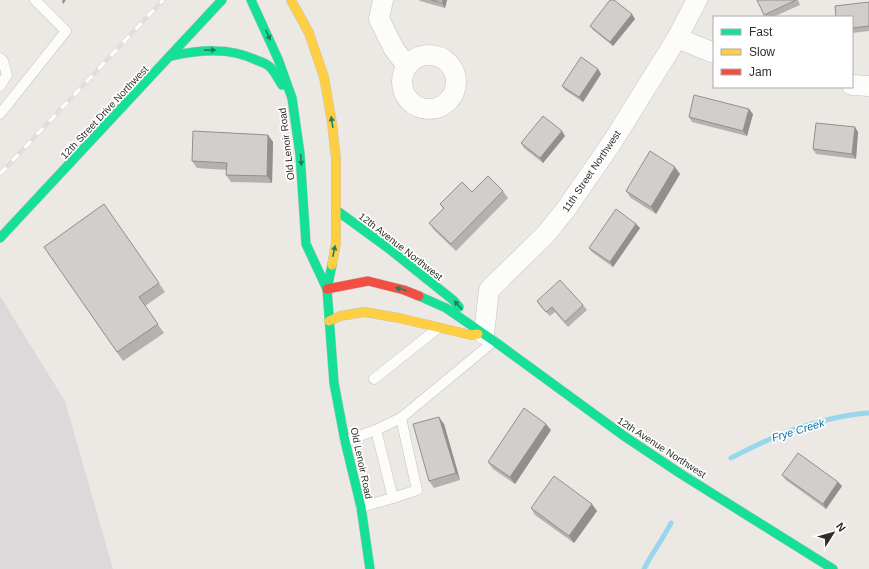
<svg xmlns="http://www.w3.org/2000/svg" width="869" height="569" viewBox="0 0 869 569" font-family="Arial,sans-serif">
	<rect width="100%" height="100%" fill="#ece8e4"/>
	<!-- industrial -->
	<path fill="#dcd9db" d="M0,296L65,401L113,569H0Z"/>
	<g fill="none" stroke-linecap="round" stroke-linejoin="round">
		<!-- stream -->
		<g stroke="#99d6ec" stroke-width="5">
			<path d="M731,458C766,440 796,426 835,418C846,416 858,413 869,413"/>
			<path d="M644,569C652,553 663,539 671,523"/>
		</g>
		<defs>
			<g id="lane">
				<path d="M0,58L3,61L7,75L0,86"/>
				<path d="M0,114L66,31L35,0"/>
				<path d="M374,379L438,328"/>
				<path d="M345,441L376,430L401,418L494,341"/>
				<path d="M393,498L417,490L401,418"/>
				<path d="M361,507L393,498L376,430"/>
			</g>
			<g id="street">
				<path d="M383,0L379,19L394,49L407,66"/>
				<path d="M677,38L714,53"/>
				<circle cx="429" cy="82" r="27"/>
				<path d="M852,85L869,86"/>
				<path d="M484,334L489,290L546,234L566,209L611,144L677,38L697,0"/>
			</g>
			<g id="fast">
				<path d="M251,0L278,59L292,98L300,154L306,244L327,289"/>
				<path d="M171,56C200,50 229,47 256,60C261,62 266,63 270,67C275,72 278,79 282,85"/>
				<path d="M336,210L388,248L453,300L459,307"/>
				<path d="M0,238L222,0"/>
				<path d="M332,265L327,289L334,383L345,441L361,507L370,569"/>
				<path d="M419,296L446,308L494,341L624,436L681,474L833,569"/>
			</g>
			<g id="slow">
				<path d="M291,0L309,33L324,77L332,123L336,159V243L332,265"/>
				<path d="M329,321L340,316L365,312L399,318L471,335L478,334"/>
			</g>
			<path id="jam" d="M327,289L368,281L404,290L419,296"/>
		</defs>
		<!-- lane casing -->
		<use href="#lane" stroke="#c5c4c5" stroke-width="11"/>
		<!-- street casing -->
		<use href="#street" stroke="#c5c4c5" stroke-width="21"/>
		<!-- fast casing -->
		<use href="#fast" stroke="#c5c4c5" stroke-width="10"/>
		<!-- slow casing -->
		<use href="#slow" stroke="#c5c4c5" stroke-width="10"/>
		<!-- jam casing -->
		<use href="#jam" stroke="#c5c4c5" stroke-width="10"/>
		<!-- lane -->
		<use href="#lane" stroke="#fcfcfb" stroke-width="10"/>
		<!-- street -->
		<use href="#street" stroke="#fcfcfb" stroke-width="20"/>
		<!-- fast -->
		<use href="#fast" stroke="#16e098" stroke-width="9"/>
		<!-- slow -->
		<use href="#slow" stroke="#ffcf43" stroke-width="9"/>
		<!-- jam -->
		<use href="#jam" stroke="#f24e42" stroke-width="9"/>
		<defs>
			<path id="rail" d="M0,174L163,0"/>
		</defs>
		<!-- rail casing -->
		<use href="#rail" stroke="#dfdfe1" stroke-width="4.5"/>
		<!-- rail -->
		<use href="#rail" stroke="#fff" stroke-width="3" stroke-dasharray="9" stroke-linecap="butt"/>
	</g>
	<!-- wall -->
	<g fill="#b4b1af">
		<path d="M419,0H447L445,8L420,1Z"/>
		<path d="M757,0H798L800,5L773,17H766Z"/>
		<path d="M869,2V31L852,33V17Z"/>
		<path d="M635,19L613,46L593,30L590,26Z"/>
		<path d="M598,69L601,74L583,102L565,90L562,86Z"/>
		<path d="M753,114L747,136L692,122L689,117Z"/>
		<path d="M858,132L856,159L816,154L813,149Z"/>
		<path d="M268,135L273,142L272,183L231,182L226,175L227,170L197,168L192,161Z"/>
		<path d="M565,136L543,163L524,148L521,143Z"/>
		<path d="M680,174L656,214L631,198L626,191Z"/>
		<path d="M503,191L508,198L456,251L434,230L429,223L443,209L440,204L472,192Z"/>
		<path d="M104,204L165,292L145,306L164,333L123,361L44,247Z"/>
		<path d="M636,224L640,228L613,267L592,252L589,248Z"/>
		<path d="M537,301L583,305L587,310L568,327L555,312L550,316L540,306Z"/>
		<path d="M444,424L460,480L434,488L429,481Z"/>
		<path d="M551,430L515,484L493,469L488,462Z"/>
		<path d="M782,475L838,482L842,486L826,509L786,480Z"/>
		<path d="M531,508L597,511L574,543L535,515Z"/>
	</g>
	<!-- shaded-wall -->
	<g fill="#92908e">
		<path d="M63,0H66L63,4L62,1Z"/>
		<path d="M443,0H447L445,8L442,3Z"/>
		<path d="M632,14L635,19L613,46L610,42Z"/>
		<path d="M598,69L601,74L583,102L579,97Z"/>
		<path d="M749,109L753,114L747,136L743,131Z"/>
		<path d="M855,127L858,132L856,159L852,154Z"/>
		<path d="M562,131L565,136L543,163L540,158Z"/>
		<path d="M268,135L273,142L272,183L267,176Z"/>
		<path d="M675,167L680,174L656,214L651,207Z"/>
		<path d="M636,224L640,228L613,267L610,262Z"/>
		<path d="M439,417L444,424L460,480L456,473Z"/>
		<path d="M546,424L551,430L515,484L510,477Z"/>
		<path d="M838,482L842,486L826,509L823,504Z"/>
		<path d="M592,504L597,511L574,543L569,536Z"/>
	</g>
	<!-- building -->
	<g fill="#d1cecb" stroke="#92908e">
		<path d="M431,0H443L442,3Z"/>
		<path d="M610,0H614L632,14L610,42L590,26Z"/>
		<path d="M757,0H796L764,15Z"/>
		<path d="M869,2V26L852,28V17H836L835,6Z"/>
		<path d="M581,57L598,69L579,97L562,86Z"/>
		<path d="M694,95L749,109L743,131L689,117Z"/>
		<path d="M543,116L562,131L540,158L521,143Z"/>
		<path d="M816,123L855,127L852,154L813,149Z"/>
		<path d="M193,131L268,135L267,176L226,175L227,163L192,161Z"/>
		<path d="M650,151L675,167L651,207L626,191Z"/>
		<path d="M488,176L503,191L451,244L429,223L444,208L440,204L462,182L472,192Z"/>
		<path d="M104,204L159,283L139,297L158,324L117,352L44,247Z"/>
		<path d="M616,209L636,224L610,262L589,248Z"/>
		<path d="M560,280L583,305L565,322L552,307L546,312L537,301Z"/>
		<path d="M524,408L546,424L510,477L488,462Z"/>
		<path d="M439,417L456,473L429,481L413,424Z"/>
		<path d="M798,453L838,482L823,504L782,475Z"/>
		<path d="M554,476L592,504L569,536L531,508Z"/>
	</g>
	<!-- one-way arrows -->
	<defs><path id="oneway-solid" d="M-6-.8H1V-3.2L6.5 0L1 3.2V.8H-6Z"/></defs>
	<g fill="#237e5e">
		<use href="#oneway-solid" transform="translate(268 35) rotate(66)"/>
		<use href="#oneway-solid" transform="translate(210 50) rotate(-1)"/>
		<use href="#oneway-solid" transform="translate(332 122) rotate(-99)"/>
		<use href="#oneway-solid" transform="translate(301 160) rotate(86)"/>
		<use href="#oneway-solid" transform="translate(334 251) rotate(-78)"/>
		<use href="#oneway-solid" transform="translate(401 289) rotate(-164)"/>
		<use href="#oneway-solid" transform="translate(458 305) rotate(-132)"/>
	</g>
	<g text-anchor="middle" stroke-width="3.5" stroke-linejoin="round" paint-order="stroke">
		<!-- street labels -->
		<g font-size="10" fill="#2e2e2e" stroke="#fff">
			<text transform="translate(104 112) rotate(-47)" y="4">12th Street Drive Northwest</text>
			<text transform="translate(286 144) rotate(-97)" y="4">Old Lenoir Road</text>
			<text transform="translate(591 171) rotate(-56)" y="4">11th Street Northwest</text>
			<text transform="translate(401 246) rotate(38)" y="4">12th Avenue Northwest</text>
			<text transform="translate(662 447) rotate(33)" y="4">12th Avenue Northwest</text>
			<text transform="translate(362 463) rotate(78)" y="4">Old Lenoir Road</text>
		</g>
		<!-- water labels -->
		<g font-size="11" font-style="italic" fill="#0d6fa3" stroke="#fff">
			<text transform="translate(798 430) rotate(-17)" y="4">Frye Creek</text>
		</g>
	</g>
	<!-- legend -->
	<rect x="713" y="16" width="140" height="72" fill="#ffffff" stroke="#ababab"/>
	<rect x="721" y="29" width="20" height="6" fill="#16e098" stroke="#ababab"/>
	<text x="749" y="36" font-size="12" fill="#2e2e2e">Fast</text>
	<rect x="721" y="49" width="20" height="6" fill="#ffcf43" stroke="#ababab"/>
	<text x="749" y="56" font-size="12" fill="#2e2e2e">Slow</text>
	<rect x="721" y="69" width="20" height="6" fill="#f24e42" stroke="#ababab"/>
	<text x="749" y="76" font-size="12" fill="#2e2e2e">Jam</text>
	<!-- north arrow -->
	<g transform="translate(833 533) rotate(53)" stroke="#ffffff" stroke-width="3" paint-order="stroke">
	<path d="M0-3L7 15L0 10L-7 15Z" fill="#2e2e2e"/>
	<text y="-6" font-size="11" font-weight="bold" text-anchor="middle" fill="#2e2e2e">N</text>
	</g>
</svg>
